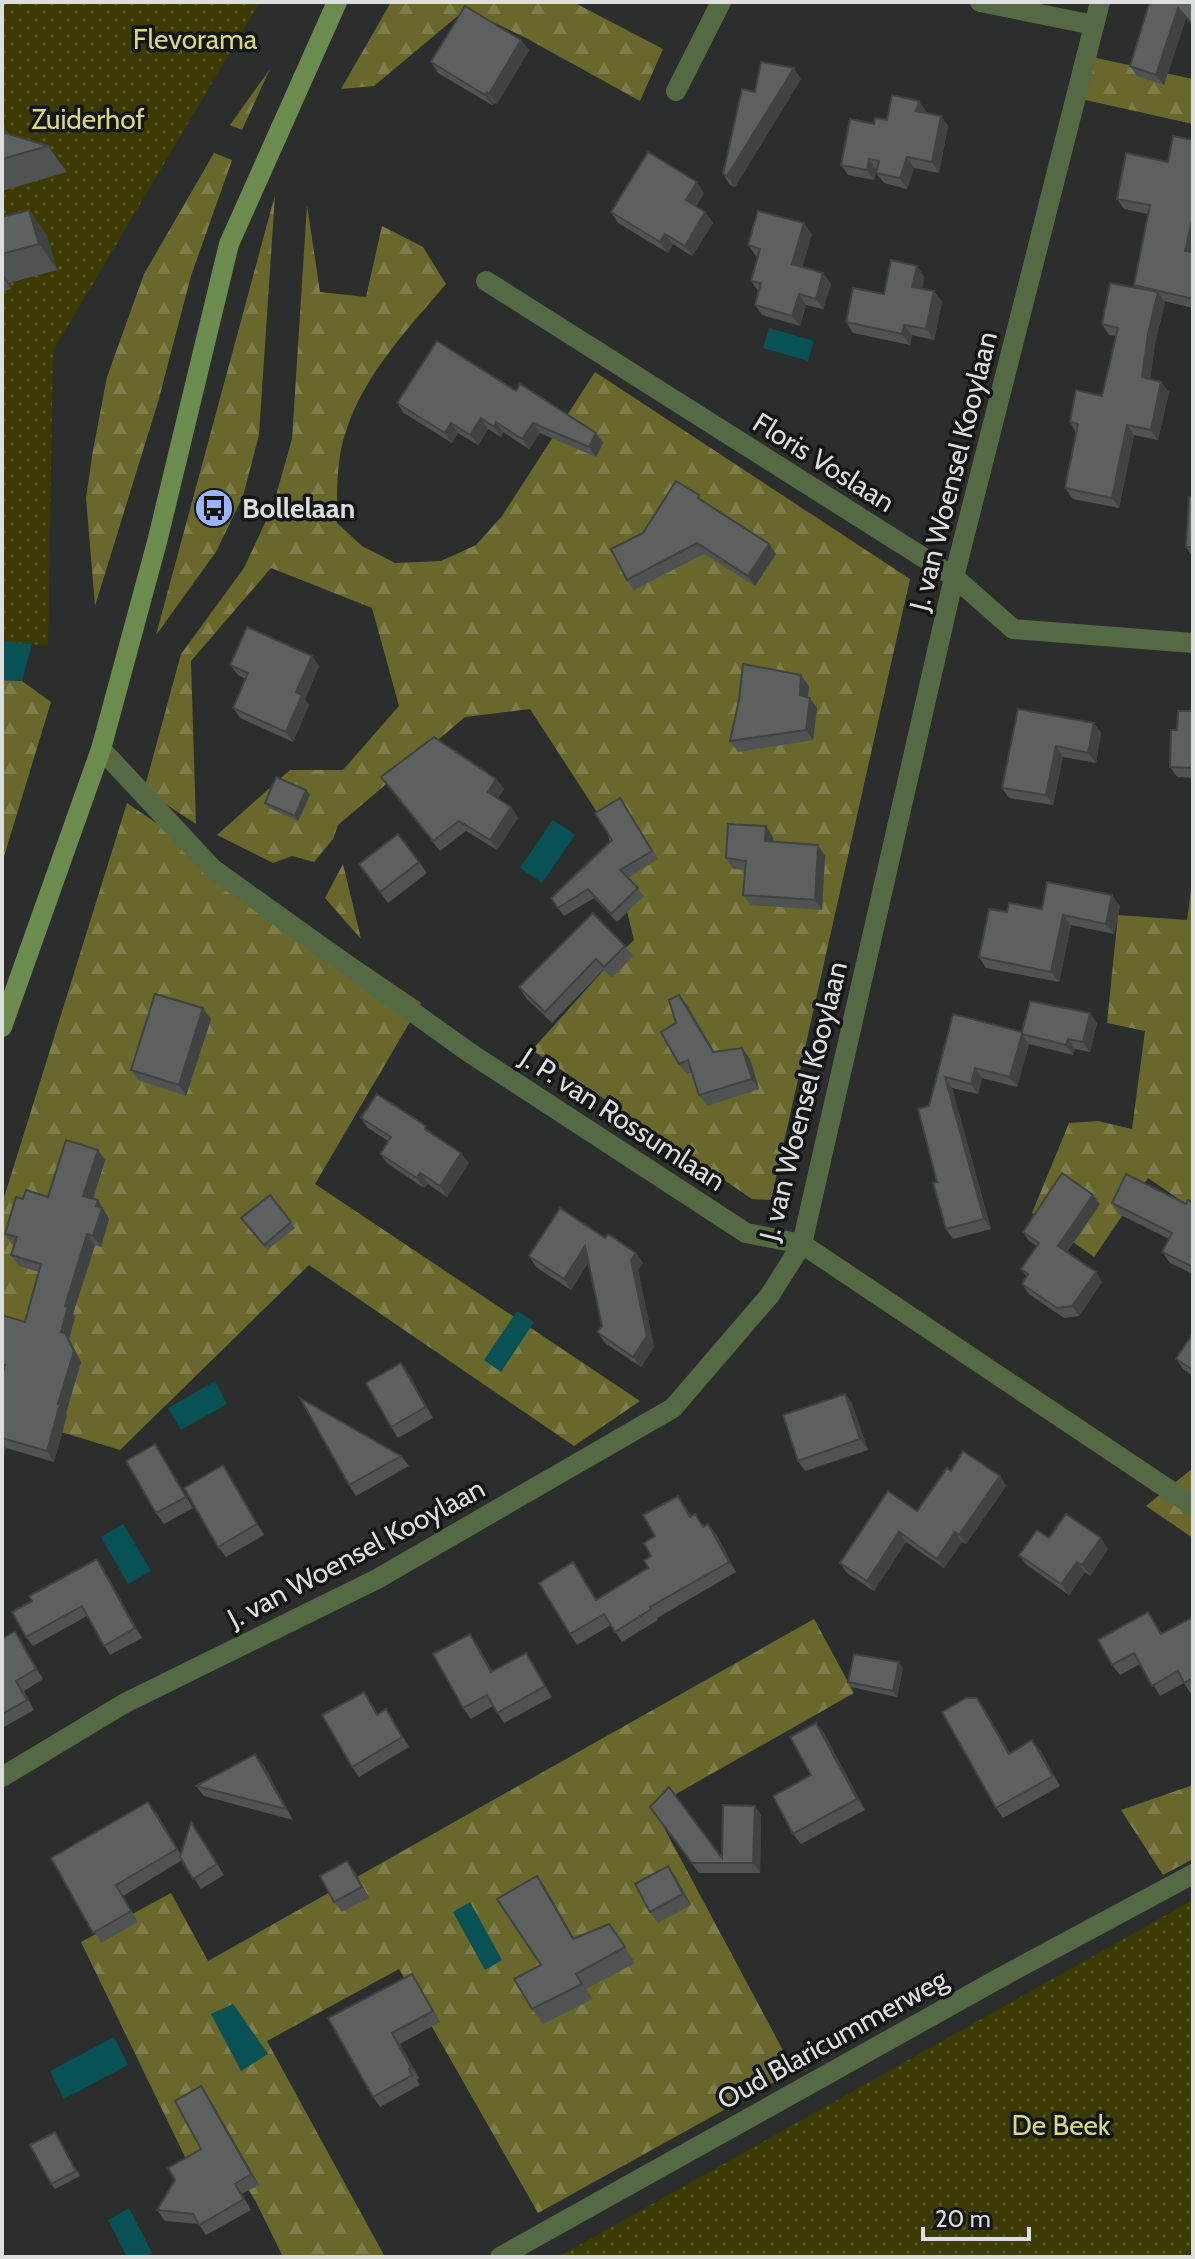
<svg xmlns="http://www.w3.org/2000/svg" width="1195" height="2259" viewBox="0 0 1195 2259" font-family="Cabin,sans-serif">
	<defs>
		<pattern id="forest-firs" width="22" height="20" patternUnits="userSpaceOnUse" patternTransform="scale(2)"><rect width="22" height="20" fill="#68682c"/><path d="M5 1l3.5 6h-7zM16 11l3.5 6h-7z" fill="#7d7d4a"/></pattern>
		<pattern id="park-dots" width="8" height="8" patternUnits="userSpaceOnUse" patternTransform="scale(2)"><rect width="8" height="8" fill="#3b3a00"/><path d="M2 2h.1M6 6h.1" fill="none" stroke="#575625" stroke-width="1.8" stroke-linecap="round"/></pattern>
	</defs>
	<rect width="100%" height="100%" fill="#2b2e2c"/>
	<!-- forest -->
	<g fill="url(#forest-firs)">
		<path d="M391,2H573L663,49L640,101L526,38L466,9L374,86L341,89Z"/>
		<path d="M1092,57L1193,79V124L1081,99Z"/>
		<path d="M270,69L242,130L230,125Z"/>
		<path d="M214,153L232,160L191,276L158,402L95,606L86,498L93,450L107,377L144,274Z"/>
		<path d="M275,195L259,435L243,496L216,552L156,635Z"/>
		<path d="M307,205L320,292L366,297L382,226L423,247L446,284C408,329 365,373 346,431C336,459 337,493 337,523L362,546L395,563L441,561L476,545L502,516L595,372L910,579L771,1200L752,1199L532,1050L609,964L634,940L606,826L530,709L465,717L338,825L333,839L314,862L292,856L273,863L217,835L290,770H343L399,706L372,608L271,568L191,661L196,824L144,790L181,654L244,568L273,506L292,439Z"/>
		<path d="M2,680L22,681L51,702L2,863Z"/>
		<path d="M127,803L421,1003L315,1184L640,1401L574,1446L309,1265L120,1450L2,1414V1204Z"/>
		<path d="M343,864L361,939L325,898Z"/>
		<path d="M1193,876V1209L1148,1178L1094,1257L1032,1213L1069,1123L1098,1121L1132,1129L1145,1031L1107,1023L1118,915L1187,920Z"/>
		<path d="M1193,1468V1538L1146,1506Z"/>
		<path d="M814,1619L854,1693L653,1807L794,2071L538,2213L399,1969L267,2041L385,2257H283L256,2202L220,2143L187,2161L81,1942L171,1893L208,1961Z"/>
		<path d="M1193,1785V1859L1163,1875L1121,1810Z"/>
	</g>
	<!-- park -->
	<g fill="url(#park-dots)">
		<path d="M2,2H260L53,351L48,646L2,641Z"/>
		<path d="M1193,1900V2257H558Z"/>
	</g>
	<!-- water -->
	<g fill="#085155">
		<path d="M769,328L814,341L808,361L763,348Z"/>
		<path d="M2,641L32,644L22,681L2,680Z"/>
		<path d="M553,820L575,835L542,883L520,868Z"/>
		<path d="M517,1311L534,1322L501,1372L484,1360Z"/>
		<path d="M215,1381L227,1404L181,1430L168,1408Z"/>
		<path d="M123,1524L151,1571L128,1584L101,1537Z"/>
		<path d="M470,1902L502,1960L485,1970L453,1912Z"/>
		<path d="M233,2004L268,2054L241,2071L211,2014Z"/>
		<path d="M114,2037L128,2065L64,2099L50,2071Z"/>
		<path d="M129,2208L152,2253L144,2257H127L108,2220Z"/>
	</g>
	<g fill="none" stroke-linecap="round" stroke-linejoin="round">
		<!-- pedestrian -->
		<path stroke="#556a44" stroke-width="20" d="M486,281L954,577"/>
		<!-- minor -->
		<g stroke="#556a44" stroke-width="20">
			<path d="M980,2L1094,25"/>
			<path d="M676,91L721,2"/>
			<path d="M954,577L1013,629L1193,643"/>
			<path d="M101,749L213,869L470,1053L746,1233L802,1244L1193,1506"/>
			<path d="M2,1777L125,1703L377,1579L673,1408L770,1295L802,1244L954,577L1100,2"/>
			<path d="M500,2257L1007,1974L1193,1874"/>
		</g>
		<!-- secondary -->
		<path stroke="#6b8c4e" stroke-width="20" d="M2,1027L101,749L157,542L229,244L337,2"/>
	</g>
	<!-- wall -->
	<g fill="#4f5352">
		<path d="M1193,2V27L1186,18L1164,85L1137,76L1130,66L1149,4Z"/>
		<path d="M529,50L497,104L494,103L492,105L438,73L431,62Z"/>
		<path d="M801,79L735,187L730,185L723,174Z"/>
		<path d="M926,111V113L941,116L948,126L939,173L914,168L907,189L884,183L876,173L877,170L874,180L848,175L841,165L887,120Z"/>
		<path d="M2,127L9,134L48,146L67,172L2,191Z"/>
		<path d="M1193,140V308L1164,301L1165,302L1155,344L1150,379L1169,392L1158,440L1134,435L1119,508L1073,499L1065,488L1076,432L1070,422L1102,396L1116,336L1109,335L1102,324L1136,288L1134,285L1148,214L1124,209L1117,199L1168,162Z"/>
		<path d="M704,193L696,206L705,212L713,223L692,256L673,244L668,253L618,223L611,212Z"/>
		<path d="M29,210L47,236L57,270L9,283L11,289L2,292V217Z"/>
		<path d="M812,234L802,267L823,273L831,284L823,309L806,305L800,326L762,315L755,305L758,291L751,281L758,257L756,256L748,245Z"/>
		<path d="M917,266L924,277L922,288L934,291L942,302L934,340L912,335L910,345L853,333L846,322L884,294Z"/>
		<path d="M516,391L596,433L603,443L596,457L540,433L529,449L503,432L501,437L488,429L478,445L458,433L452,443L404,413L397,403Z"/>
		<path d="M1193,497V557L1186,547Z"/>
		<path d="M705,503L769,544L776,554L755,586L704,554L634,590L627,580Z"/>
		<path d="M312,656L319,666L305,699L309,705L293,742L240,718L233,708L246,679L238,675L230,665Z"/>
		<path d="M809,686L808,697L817,708L813,740L738,752L730,741Z"/>
		<path d="M1018,709L1094,723L1101,733L1096,763L1063,757L1053,805L1009,798L1002,788Z"/>
		<path d="M1193,711V778L1177,777L1170,767L1177,730Z"/>
		<path d="M381,777L496,779L504,789L498,798L511,807L518,818L497,850L466,831L440,851Z"/>
		<path d="M306,790L310,795L298,821L269,808L265,803Z"/>
		<path d="M620,798L658,859L628,878L644,896L617,922L594,898L564,916L551,898L612,840Z"/>
		<path d="M773,837V842L825,856L822,910L751,905L743,895L745,870L733,869L726,858Z"/>
		<path d="M419,862L427,873L388,903L359,864Z"/>
		<path d="M1120,906L1114,934L1071,925L1059,982L986,968L979,957L1007,912Z"/>
		<path d="M625,946L633,956L612,978L603,970L552,1023L526,998L519,987Z"/>
		<path d="M687,1005L714,1052L742,1048L750,1059L759,1089L707,1106L699,1095L692,1072L687,1075L679,1064L676,1023Z"/>
		<path d="M953,1014L1022,1032L1097,1023L1090,1052L1075,1049L1073,1055L1029,1044L1017,1087L982,1078L978,1094L952,1088L991,1229L953,1239L946,1229L937,1182L929,1106Z"/>
		<path d="M211,1019L186,1096L138,1080L131,1070Z"/>
		<path d="M361,1118L431,1133L469,1163L447,1197L428,1184L424,1188L388,1164L380,1154L388,1141L368,1128Z"/>
		<path d="M105,1160L93,1199L98,1200L109,1219L101,1247L95,1245L73,1314L75,1317L69,1339L81,1362L66,1413L67,1415L54,1462L6,1448L2,1463V1315L25,1322L39,1272L19,1266L11,1255L15,1245L12,1244L5,1234L23,1199L48,1197Z"/>
		<path d="M270,1195L295,1228L267,1250L245,1223Z"/>
		<path d="M1193,1202V1274L1170,1263L1162,1252L1169,1239L1119,1214L1112,1203L1186,1204Z"/>
		<path d="M1100,1204L1067,1252L1102,1282L1079,1316L1064,1318L1029,1294L1022,1284L1027,1277L1021,1269L1037,1246L1029,1241L1023,1232Z"/>
		<path d="M605,1238L636,1253L643,1263L638,1270L654,1347L641,1367L605,1343L597,1332L602,1326L588,1263L571,1290L536,1267L529,1256Z"/>
		<path d="M1193,1337V1376L1183,1369L1176,1359Z"/>
		<path d="M409,1374L433,1418L398,1438L391,1427Z"/>
		<path d="M845,1394L852,1404L868,1450L805,1471L798,1461Z"/>
		<path d="M155,1444L193,1508L164,1524L156,1513Z"/>
		<path d="M401,1456L409,1466L356,1496L349,1485Z"/>
		<path d="M951,1471L1000,1476L1006,1486L966,1544L962,1542L944,1568L906,1542L874,1591L847,1573L840,1563L917,1511Z"/>
		<path d="M230,1476L264,1535L226,1557L218,1547Z"/>
		<path d="M685,1506L691,1516L716,1534L736,1572L657,1618L658,1620L622,1642L611,1625L577,1645L570,1634L580,1573L596,1599L648,1568L655,1536Z"/>
		<path d="M1049,1538L1108,1549L1090,1576L1085,1572L1069,1595L1027,1565L1019,1555Z"/>
		<path d="M103,1568L142,1638L110,1655L87,1616L33,1646L26,1637Z"/>
		<path d="M1148,1612L1162,1634L1193,1617V1692L1191,1694L1184,1683L1160,1696L1140,1664L1120,1675L1112,1665Z"/>
		<path d="M15,1631L43,1679L24,1691L34,1710L4,1727L2,1724V1639Z"/>
		<path d="M477,1644L492,1671L526,1653L552,1697L504,1723L493,1706L471,1719L463,1708Z"/>
		<path d="M903,1668L897,1697L851,1687L848,1682Z"/>
		<path d="M371,1702L378,1714L393,1720L409,1747L359,1777L352,1767Z"/>
		<path d="M984,1708L1010,1753L1040,1750L1060,1786L1003,1818L996,1808Z"/>
		<path d="M824,1733L865,1810L801,1844L793,1834Z"/>
		<path d="M263,1764L293,1820L204,1796L196,1786Z"/>
		<path d="M650,1807L722,1858L761,1815L760,1873H699Z"/>
		<path d="M156,1812L181,1855L191,1822L224,1875L201,1889L182,1860L123,1896L138,1922L101,1943L51,1858Z"/>
		<path d="M355,1872L369,1898L342,1912L334,1902Z"/>
		<path d="M675,1876L691,1905L658,1923L650,1912Z"/>
		<path d="M547,1891L574,1938L620,1939L635,1963L586,1989L593,1999L543,2024L532,2009L541,1965Z"/>
		<path d="M412,1974L440,2022L400,2044L419,2078L417,2080L420,2085L380,2107L373,2097Z"/>
		<path d="M201,2086L208,2096L259,2185L242,2194L251,2210L206,2235L199,2224L165,2221L157,2210L201,2149Z"/>
		<path d="M55,2132L80,2176L55,2189L51,2184Z"/>
	</g>
	<!-- shaded-wall -->
	<g fill="#404342">
		<path d="M1178,8L1186,18L1164,85L1156,75Z"/>
		<path d="M521,40L529,50L497,104L489,94Z"/>
		<path d="M794,68L801,79L735,187L727,176Z"/>
		<path d="M487,92L494,103L492,105L485,95Z"/>
		<path d="M919,101L926,111L924,122L916,111Z"/>
		<path d="M941,116L948,126L939,173L932,162Z"/>
		<path d="M907,157L914,168L907,189L900,178Z"/>
		<path d="M869,159L876,170L874,180L867,170Z"/>
		<path d="M697,182L704,193L693,211L686,200Z"/>
		<path d="M29,210L47,236L57,270L39,244Z"/>
		<path d="M705,212L713,223L692,256L685,246Z"/>
		<path d="M1193,216V261L1185,251Z"/>
		<path d="M804,223L812,234L800,275L792,264Z"/>
		<path d="M665,234L673,244L668,253L660,242Z"/>
		<path d="M917,266L924,277L920,297L912,287Z"/>
		<path d="M2,272L9,283L11,289L2,276Z"/>
		<path d="M823,273L831,284L823,309L816,299Z"/>
		<path d="M934,291L942,302L934,340L926,329Z"/>
		<path d="M1158,292L1165,302L1155,344L1149,387L1142,377L1148,334Z"/>
		<path d="M799,294L806,305L800,326L792,316Z"/>
		<path d="M904,325L912,335L910,345L902,334Z"/>
		<path d="M1161,382L1169,392L1158,440L1151,430Z"/>
		<path d="M481,418L488,429L478,445L470,435Z"/>
		<path d="M496,422L503,432L501,437L494,427Z"/>
		<path d="M451,423L458,433L452,443L445,433Z"/>
		<path d="M533,423L540,433L529,449L522,439Z"/>
		<path d="M1127,425L1134,435L1119,508L1112,498Z"/>
		<path d="M596,433L603,443L596,457L589,447Z"/>
		<path d="M769,544L776,554L755,586L748,576Z"/>
		<path d="M312,656L319,666L305,699L309,705L293,742L286,732L296,692Z"/>
		<path d="M801,675L809,686L807,706L800,695Z"/>
		<path d="M810,698L817,708L813,740L806,730Z"/>
		<path d="M1094,723L1101,733L1096,763L1088,753Z"/>
		<path d="M1056,746L1063,757L1053,805L1046,795Z"/>
		<path d="M496,779L504,789L495,802L488,792Z"/>
		<path d="M306,790L310,795L298,821L295,816Z"/>
		<path d="M511,807L518,818L497,850L490,840Z"/>
		<path d="M766,826L773,837L772,852L765,841Z"/>
		<path d="M818,845L825,856L822,910L815,900Z"/>
		<path d="M1112,895L1120,906L1114,934L1106,924Z"/>
		<path d="M1063,915L1071,925L1059,982L1051,972Z"/>
		<path d="M679,995L687,1005L721,1063L713,1052Z"/>
		<path d="M203,1008L211,1019L186,1096L179,1085Z"/>
		<path d="M1090,1013L1097,1023L1090,1052L1083,1042Z"/>
		<path d="M1022,1034L1029,1044L1017,1087L1010,1077Z"/>
		<path d="M1068,1039L1075,1049L1073,1055L1066,1045Z"/>
		<path d="M742,1048L750,1059L759,1089L752,1079Z"/>
		<path d="M975,1068L982,1078L978,1094L971,1084Z"/>
		<path d="M945,1077L952,1088L991,1229L984,1219Z"/>
		<path d="M98,1150L105,1160L91,1206L83,1196Z"/>
		<path d="M461,1153L469,1163L447,1197L440,1186Z"/>
		<path d="M420,1173L428,1184L424,1188L417,1178Z"/>
		<path d="M1093,1195L1100,1204L1065,1255L1058,1246Z"/>
		<path d="M98,1200L109,1219L101,1247L93,1236L96,1206Z"/>
		<path d="M87,1234L95,1245L73,1314L75,1317L69,1339L81,1362L66,1413L67,1415L54,1462L47,1451L58,1404L61,1332L65,1306Z"/>
		<path d="M585,1246L592,1257L571,1290L564,1279Z"/>
		<path d="M636,1253L643,1263L638,1270L654,1347L641,1367L633,1357L631,1260Z"/>
		<path d="M1096,1272L1102,1282L1079,1316L1072,1306Z"/>
		<path d="M401,1363L409,1374L433,1418L426,1407Z"/>
		<path d="M845,1394L852,1404L868,1450L860,1439Z"/>
		<path d="M2,1442L6,1448L2,1463Z"/>
		<path d="M1000,1476L1006,1486L966,1544L959,1535Z"/>
		<path d="M708,1524L716,1534L736,1572L729,1562Z"/>
		<path d="M899,1532L906,1542L874,1591L867,1581Z"/>
		<path d="M955,1532L962,1542L944,1568L937,1559Z"/>
		<path d="M1101,1538L1108,1549L1090,1576L1082,1565Z"/>
		<path d="M97,1559L103,1568L142,1638L135,1628Z"/>
		<path d="M1077,1562L1085,1572L1069,1595L1061,1584Z"/>
		<path d="M15,1631L22,1642L43,1679L36,1669Z"/>
		<path d="M470,1634L477,1644L498,1682L491,1672Z"/>
		<path d="M526,1653L533,1663L552,1697L545,1686Z"/>
		<path d="M899,1662L903,1668L897,1697L893,1691Z"/>
		<path d="M977,1698L984,1708L1016,1764L1009,1754Z"/>
		<path d="M816,1723L824,1733L865,1810L857,1799Z"/>
		<path d="M1032,1740L1040,1750L1060,1786L1053,1776Z"/>
		<path d="M255,1754L263,1764L293,1820L286,1809Z"/>
		<path d="M755,1806L761,1815L760,1873L753,1863Z"/>
		<path d="M347,1861L355,1872L369,1898L362,1887Z"/>
		<path d="M668,1866L675,1876L691,1905L683,1894Z"/>
		<path d="M537,1876L547,1891L583,1954L573,1939Z"/>
		<path d="M412,1974L419,1985L440,2022L433,2011Z"/>
		<path d="M392,2033L400,2044L419,2078L411,2068Z"/>
		<path d="M201,2086L208,2096L259,2185L251,2174Z"/>
	</g>
	<!-- building -->
	<g fill="#5c605f" stroke="#404342" stroke-width="2">
		<path d="M1152,2H1193V25L1178,8L1156,75L1130,66L1149,4Z"/>
		<path d="M465,6L521,40L489,94L487,92L485,95L431,62Z"/>
		<path d="M761,62L794,68L727,176L723,174L742,89L755,92Z"/>
		<path d="M892,95L919,101L916,111L941,116L932,162L907,157L900,178L876,173L879,161L869,159L867,170L841,165L850,119L874,124L875,118L887,120Z"/>
		<path d="M4,126L5,133L48,146L2,159V127Z"/>
		<path d="M1173,136L1193,140V216L1185,251L1193,252V299L1134,285L1150,205L1117,199L1126,153L1168,162Z"/>
		<path d="M648,152L697,182L686,200L705,212L685,246L665,234L660,242L611,212Z"/>
		<path d="M29,210L39,244L2,254V217Z"/>
		<path d="M758,211L804,223L792,264L823,273L816,299L799,294L792,316L755,305L761,283L751,281L760,249L748,245Z"/>
		<path d="M891,260L917,266L912,287L934,291L926,329L904,325L902,334L846,322L853,288L884,294Z"/>
		<path d="M1110,283L1158,292L1148,334L1142,377L1161,382L1151,430L1127,425L1112,498L1065,488L1078,424L1070,422L1076,390L1102,396L1118,328L1102,324Z"/>
		<path d="M437,341L516,391L520,384L596,433L589,447L533,423L522,439L496,422L494,427L481,418L470,435L451,423L445,433L397,403Z"/>
		<path d="M676,481L699,495L698,498L769,544L748,576L697,543L627,580L611,549L643,533Z"/>
		<path d="M1189,497H1193V547H1186Z"/>
		<path d="M247,627L312,656L296,692L302,695L286,732L233,708L248,673L230,665Z"/>
		<path d="M743,664L801,675L800,695L810,698L806,730L730,741L739,700Z"/>
		<path d="M1018,709L1094,723L1088,753L1056,746L1046,795L1002,788Z"/>
		<path d="M1178,711H1193V768L1170,767L1171,730H1177Z"/>
		<path d="M434,737L496,779L488,792L511,807L490,840L459,821L433,841L381,777Z"/>
		<path d="M276,777L306,790L295,816L265,803Z"/>
		<path d="M620,798L652,851L620,870L638,888L611,914L588,889L558,908L551,898L612,840L595,813Z"/>
		<path d="M728,824L766,826L765,841L818,845L815,900L743,895L746,861L726,858Z"/>
		<path d="M398,834L419,862L380,892L359,864Z"/>
		<path d="M1047,882L1112,895L1106,924L1063,915L1051,972L979,957L989,909L1007,912L1009,903L1042,909Z"/>
		<path d="M593,913L625,946L604,967L596,959L545,1012L519,987Z"/>
		<path d="M155,994L203,1008L179,1085L131,1070Z"/>
		<path d="M679,995L713,1052L742,1048L752,1079L699,1095L688,1060L679,1064L661,1032L676,1023L669,1000Z"/>
		<path d="M1030,1001L1090,1013L1083,1042L1068,1039L1066,1045L1022,1034L1010,1077L975,1068L971,1084L945,1077L984,1219L946,1229L933,1183L937,1182L918,1109L929,1106L953,1014L1022,1032Z"/>
		<path d="M377,1094L426,1126L425,1129L461,1153L440,1186L420,1173L417,1178L380,1154L391,1137L361,1118Z"/>
		<path d="M66,1140L98,1150L83,1196L98,1200L96,1206L102,1208L93,1236L87,1234L65,1306L68,1307L61,1332L65,1333L74,1351L58,1404H60L47,1451L2,1438V1375L5,1365H2V1315L25,1322L41,1264L11,1255L17,1237L5,1234L16,1197L23,1199L26,1190L48,1197Z"/>
		<path d="M1062,1173L1093,1195L1058,1246L1096,1272L1072,1306L1057,1308L1022,1284L1028,1274L1021,1269L1039,1243L1023,1232Z"/>
		<path d="M1126,1174L1186,1204L1188,1200L1193,1202V1267L1162,1252L1172,1233L1112,1203Z"/>
		<path d="M270,1195L291,1222L264,1245L241,1218Z"/>
		<path d="M560,1208L605,1238L608,1234L636,1253L631,1260L647,1336L633,1357L597,1332L602,1326L585,1246L564,1279L529,1256Z"/>
		<path d="M1191,1336L1193,1337V1370L1176,1359Z"/>
		<path d="M401,1363L426,1407L391,1427L366,1383Z"/>
		<path d="M845,1394L860,1439L798,1461L783,1415Z"/>
		<path d="M300,1398L401,1456L349,1485Z"/>
		<path d="M155,1444L186,1497L156,1513L126,1461Z"/>
		<path d="M963,1451L1000,1476L959,1535L955,1532L937,1559L899,1532L867,1581L840,1563L888,1491L917,1511L947,1468L951,1471Z"/>
		<path d="M223,1465L257,1524L218,1547L184,1488Z"/>
		<path d="M678,1496L690,1517L695,1514L703,1527L708,1524L729,1562L650,1607L651,1609L615,1632L604,1614L570,1634L539,1583L573,1562L596,1600L648,1568L644,1560L651,1556L644,1543L655,1536L643,1515Z"/>
		<path d="M1066,1514L1101,1538L1082,1565L1077,1562L1061,1584L1019,1555L1037,1530L1049,1538Z"/>
		<path d="M97,1559L135,1628L104,1646L82,1606L26,1637L12,1612L32,1601L29,1596Z"/>
		<path d="M1148,1612L1161,1634L1193,1617V1678L1184,1683L1178,1671L1152,1686L1134,1653L1112,1665L1098,1640Z"/>
		<path d="M15,1631L36,1669L16,1681L27,1700L2,1714V1639Z"/>
		<path d="M470,1634L491,1672L526,1653L545,1686L497,1713L487,1695L463,1708L433,1654Z"/>
		<path d="M854,1654L899,1662L893,1691L848,1682Z"/>
		<path d="M364,1692L377,1715L386,1709L402,1737L352,1767L322,1715Z"/>
		<path d="M966,1698H977L1009,1754L1032,1740L1053,1776L996,1808L942,1712Z"/>
		<path d="M816,1723L857,1799L793,1834L773,1796L811,1775L790,1737Z"/>
		<path d="M255,1754L286,1809L196,1786Z"/>
		<path d="M669,1787L722,1858L723,1805L755,1806L753,1863H692L650,1807Z"/>
		<path d="M148,1802L177,1849L116,1885L131,1911L93,1933L51,1858Z"/>
		<path d="M191,1822L217,1864L193,1879L180,1857Z"/>
		<path d="M347,1861L362,1887L334,1902L320,1876Z"/>
		<path d="M668,1866L683,1894L650,1912L635,1884Z"/>
		<path d="M537,1876L573,1939L609,1924L625,1947L576,1974L582,1984L532,2009L514,1979L541,1965L497,1899Z"/>
		<path d="M412,1974L433,2011L392,2033L411,2068L409,2069L412,2075L373,2097L328,2018Z"/>
		<path d="M201,2086L251,2174L235,2184L244,2199L199,2225L193,2214L157,2210L175,2180L168,2168L201,2149L175,2101Z"/>
		<path d="M55,2132L76,2171L51,2184L30,2145Z"/>
	</g>
	<!-- icons -->
	<defs>
		<symbol id="bus-disc" viewBox="-11 -11 22 22"><circle r="9.5" fill="#9cb4fd" stroke="#141515"/><path d="M-5-6H5V4H4V6H2V4H-2V6H-4V4H-5ZM-3.5-4V0h7V-4ZM-3.5 1.2v1.5H-2V1.2ZM2 1.2v1.5H3.5V1.2Z" fill="#111"/></symbol>
	</defs>
	<g fill-rule="evenodd">
		<use href="#bus-disc" x="192" y="486" width="44" height="44"/>
	</g>
	<g text-anchor="middle" stroke-width="7" stroke-linejoin="round" paint-order="stroke">
		<!-- park labels -->
		<g font-size="28" fill="#d9d980" stroke="#141515">
			<text x="195" y="49">Flevorama</text>
			<text x="88" y="129">Zuiderhof</text>
			<text x="1061" y="2135">De Beek</text>
		</g>
		<!-- street labels -->
		<g font-size="28" fill="#dddedd" stroke="#141515">
			<text transform="translate(824 462) rotate(32)" y="10">Floris Voslaan</text>
			<text transform="translate(953 471) rotate(-76)" y="10">J. van Woensel Kooylaan</text>
			<text transform="translate(803 1101) rotate(-76)" y="10">J. van Woensel Kooylaan</text>
			<text transform="translate(623 1119) rotate(33)" y="10">J. P. van Rossumlaan</text>
			<text transform="translate(356 1553) rotate(-28)" y="10">J. van Woensel Kooylaan</text>
			<text transform="translate(832 2039) rotate(-29)" y="10">Oud Blaricummerweg</text>
		</g>
		<!-- poi labels -->
		<g font-size="28" font-weight="bold" fill="#dddedd" stroke="#141515" text-anchor="start">
			<text x="242" y="518">Bollelaan</text>
		</g>
	</g>
	<!-- border -->
	<rect width="1195" height="2259" fill="none" stroke="#dddedd" stroke-width="8"/>
	<!-- scale -->
	<path d="M923 2227v12h106v-12" fill="none" stroke="#dddedd" stroke-width="4"/>
	<text x="935" y="2227" font-size="24" fill="#dddedd" stroke="#141515" stroke-width="6" paint-order="stroke">20 m</text>
</svg>
